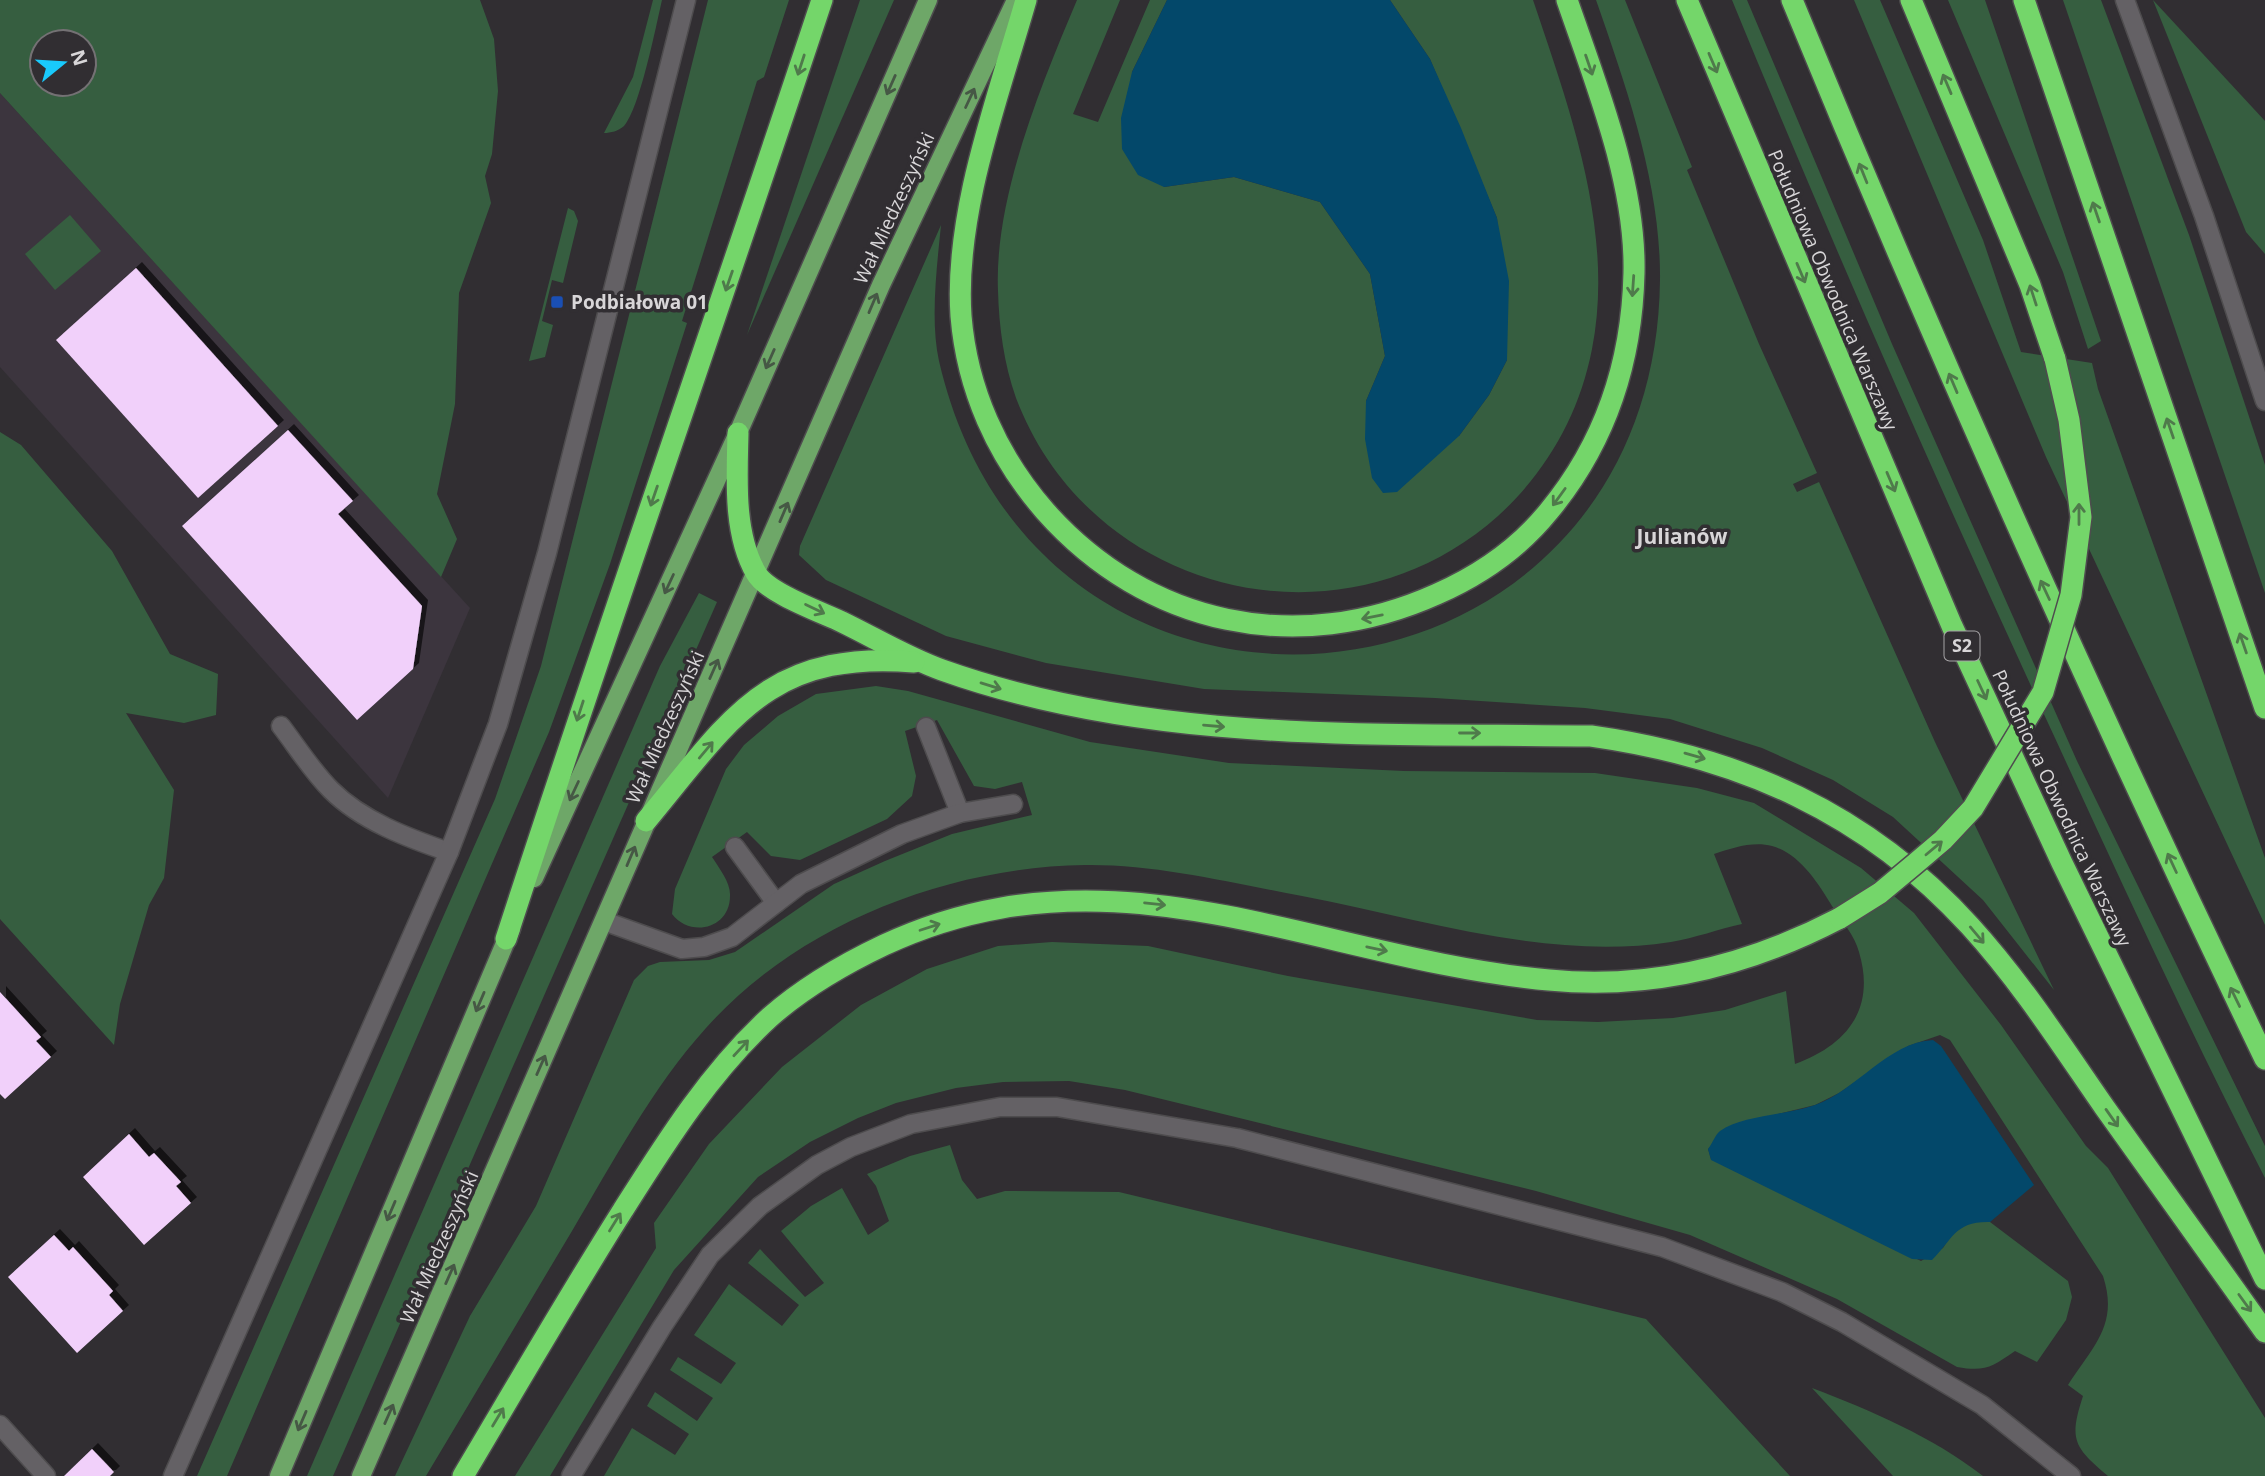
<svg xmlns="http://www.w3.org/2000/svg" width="2265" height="1476" viewBox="0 0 2265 1476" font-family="'Open Sans',sans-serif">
	<defs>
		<filter id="shadow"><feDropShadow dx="6" dy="-6" stdDeviation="0" flood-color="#0009"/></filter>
	</defs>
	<rect width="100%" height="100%" fill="#312e32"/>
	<!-- built -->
	<path fill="#3c353e" d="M0,93L470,608L388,798L0,367Z"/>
	<!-- green -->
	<g fill="#365e40" fill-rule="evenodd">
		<path d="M0,0H480L494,39L498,91L492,154L485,176L491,203L459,293L455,404L437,494L457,539L441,577L0,93ZM84,42V84H42V42Z"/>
		<path d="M653,0H662C656,26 640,108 624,126C618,131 611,133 604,133L633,77Z"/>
		<path d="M708,0H789L764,77L757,81L682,321L687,323L610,564L549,732L227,1476H197L495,799L541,666Z"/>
		<path d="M860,0H894L747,335Z"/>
		<path d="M1077,0H1120L1073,114L1098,122L1150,0H1167L1132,72L1164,187L1234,177L1320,202L1370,274L1385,356L1366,401L1459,436L1489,395L1507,360L1497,218L1430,59L1390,0H1533C1570,110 1615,232 1592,349C1579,415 1547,471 1498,516C1341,656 1091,595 1016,398C1004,364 999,327 998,291C994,198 1041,85 1077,0Z"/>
		<path d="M1596,0H1625L1692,167L1687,170L1759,344L1817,473L1793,484L1797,492L1819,482L1935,742L2054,990L1983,900L1893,817L1833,780L1762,748L1670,719L1585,708L1435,698L1204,689L1046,663L946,636L826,580L799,555L800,546L941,225C937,266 930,320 939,361C1040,797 1655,728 1660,280C1661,185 1627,89 1596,0Z"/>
		<path d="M1732,0H1747L1892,344L2077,761L2265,1146V1178C2191,1034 2123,886 2055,738C1942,494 1834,249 1732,0Z"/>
		<path d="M1854,0H1880L1983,240L2021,352L2092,363L2098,389L2265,858V925L2046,457Z"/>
		<path d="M1948,0H1985L2101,341L2088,349L2063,272Z"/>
		<path d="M2063,0H2101L2189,235L2265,465V593Z"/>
		<path d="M2153,0L2265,121V254L2246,232Z"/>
		<path d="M568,208L574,211L578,221L563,283L552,280L542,321L553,325L545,357L529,361Z"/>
		<path d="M70,215L101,251L55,290L25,254Z"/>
		<path d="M0,432L21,445L112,551L170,654L218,674L216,715L184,723L126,713L174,790L164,878L149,905L120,1004L114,1045L0,919Z"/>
		<path d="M699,593L717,602L333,1476H307L660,666Z"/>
		<path d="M876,686L908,691L1090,742L1229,763L1404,771L1595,773L1697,788L1754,803L1861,868L1914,913L2001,1025L2086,1146L2108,1168L2265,1418V1476H2108C2073,1447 2069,1439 2083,1396L2068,1385C2093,1346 2119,1325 2103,1276L1950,1040L1940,1035L1908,1046L1839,1093L1815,1105L1733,1125L1708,1149L1711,1159L1921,1261L1943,1248L1951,1235L1971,1221L1990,1222L2068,1281L2072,1297L2066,1320L2037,1362L2015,1351C1992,1367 1985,1372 1957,1367L1837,1299L1690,1235L1536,1191L1125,1090L1069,1081L1003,1082L956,1088L896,1103L858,1118L810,1142L758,1177L674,1270L550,1476H515L656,1248L654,1223L709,1144L782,1067L861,1005L927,969L998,946L1052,942L1148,946L1288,976L1537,1020L1598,1022L1673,1018L1725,1010L1786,991L1795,1064C1847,1045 1876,1009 1859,952C1855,936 1841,920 1832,906C1818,883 1800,854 1772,846C1753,841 1732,848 1714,854L1742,924C1719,929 1695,938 1671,942C1548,961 1422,919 1302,896C1232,883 1156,864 1085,865C947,867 799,924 706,1028C652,1088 613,1162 572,1231C523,1313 475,1394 426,1476H395L470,1316L536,1206L634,980L648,966L660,962L709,960L735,952L834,884L885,861L952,834L1032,815L1022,782L995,789L974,786L937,720L905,731L916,776L912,796L887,819L800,860L771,856L747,832L712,857C719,868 731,883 730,896C730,929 690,938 672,914L675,889L726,769L744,745L778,716L816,694Z"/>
		<path d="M950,1145L962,1180L977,1199L1005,1191L1119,1192L1646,1319L1790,1476H604L632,1428L675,1455L689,1434L647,1406L655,1392L697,1421L713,1398L670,1370L678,1357L721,1384L736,1363L694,1335L729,1284L782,1326L799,1305L748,1263L760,1249L805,1297L824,1283L781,1231L811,1206L842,1188L868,1235L889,1221L876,1186L867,1174L910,1156Z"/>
		<path d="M1812,1388C1872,1411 1931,1436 1983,1476H1893Z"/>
	</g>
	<!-- water -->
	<g fill="#03486a">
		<path d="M1167,0H1390L1430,59L1461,128L1497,218L1509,281L1507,360L1489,395L1459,436L1397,492L1383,493L1372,478L1365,439L1366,401L1385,356L1370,274L1320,202L1234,177L1164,187L1138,175L1122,149L1121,118L1132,72Z"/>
		<path d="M1933,1040L1941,1046L2034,1185L1990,1222C1955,1221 1953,1239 1932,1260L1912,1259L1711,1160L1708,1149C1712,1144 1715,1135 1720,1131C1742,1115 1788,1115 1815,1105C1856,1091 1888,1042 1933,1040Z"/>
	</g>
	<!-- building -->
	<g fill="#f1d0fa" filter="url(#shadow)">
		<path d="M136,268L278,426L198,498L56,340Z"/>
		<path d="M288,430L353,501L338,514L422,606L413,669L357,720L182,526Z"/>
		<path d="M0,992L41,1037L36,1041L51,1057L5,1099L0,1094Z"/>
		<path d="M129,1134L149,1157L154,1153L181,1182L176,1186L191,1203L144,1245L83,1177Z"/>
		<path d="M54,1235L69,1251L73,1247L113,1291L109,1295L123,1311L77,1353L8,1277Z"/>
		<path d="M92,1449L114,1472L110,1476H64Z"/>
	</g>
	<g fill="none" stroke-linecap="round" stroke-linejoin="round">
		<defs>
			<g id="minor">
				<path d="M2125,0L2204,216L2265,401"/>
				<path d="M281,726C297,747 312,771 331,790C362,821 408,838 449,852"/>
				<path d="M926,727L960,813"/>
				<path d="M735,847L776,903"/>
				<path d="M604,921L682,949L704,947L732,937L801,884L902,834L960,813L1013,804"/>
				<path d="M0,1425L46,1476"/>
				<path d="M173,1476L449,852L498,724L547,553L686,0"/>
				<path d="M571,1476L662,1327L710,1255L760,1206L817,1165L851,1147L911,1124L1000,1107H1057L1237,1138L1662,1247L1782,1292L1842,1322L1982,1405L2071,1476"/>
			</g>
			<g id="major">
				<path d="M534,878L738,433L928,0"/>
				<path d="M279,1476L511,929"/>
				<path d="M361,1476L881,285L1016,0"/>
			</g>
			<g id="highway">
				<path d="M1026,0C998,98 954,213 961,316C967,389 997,456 1045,511C1147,626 1297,657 1437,594C1480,575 1520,547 1549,511C1606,442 1632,361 1634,273C1636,183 1596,84 1567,0"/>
				<path d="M1687,0L1952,626L2062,863L2265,1279"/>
				<path d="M1792,0C1939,358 2097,710 2265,1059"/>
				<path d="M1911,0L2030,285L2055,359"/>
				<path d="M2024,0L2265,708"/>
				<path d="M738,433C737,477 733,533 756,573C767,593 821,612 842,622C875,638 908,658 942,670C1150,744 1374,733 1591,736C1740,757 1867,813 1970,926C2021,982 2062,1046 2105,1108C2158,1183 2212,1257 2265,1332"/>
				<path d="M646,821C730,720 767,650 914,662"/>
				<path d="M506,939C608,625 718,313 822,0"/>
				<path d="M463,1476C516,1387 568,1297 623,1210C666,1142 710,1072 770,1017C803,988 844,964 884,945C1116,837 1317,959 1549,980C1651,990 1750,965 1840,918"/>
			</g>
		</defs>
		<!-- minor casing -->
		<use href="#minor" stroke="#4e4c4e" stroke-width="21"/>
		<!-- major casing -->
		<use href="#major" stroke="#4e4c4e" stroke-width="21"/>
		<!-- highway casing -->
		<use href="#highway" stroke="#4e4c4e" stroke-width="24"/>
		<!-- minor -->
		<use href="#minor" stroke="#646165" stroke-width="18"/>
		<!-- major -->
		<use href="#major" stroke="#6ea768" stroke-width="18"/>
		<!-- highway -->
		<use href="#highway" stroke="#74d66a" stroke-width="21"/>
		<defs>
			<path id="highway-bridge" d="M1840,918L1880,893L1916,863L1943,840L1973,808L2043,692L2071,595L2081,517L2069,420L2055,359"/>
		</defs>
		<!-- highway-bridge casing -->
		<use href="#highway-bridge" stroke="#4e4c4e" stroke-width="24" stroke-linecap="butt"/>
		<!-- highway-bridge -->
		<use href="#highway-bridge" stroke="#74d66a" stroke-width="21"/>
	</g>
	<!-- one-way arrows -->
	<defs><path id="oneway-shaft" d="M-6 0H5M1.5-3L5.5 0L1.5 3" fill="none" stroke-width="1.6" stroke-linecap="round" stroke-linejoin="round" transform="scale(1.75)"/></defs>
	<g stroke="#4f7a4b">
		<use href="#oneway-shaft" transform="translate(1713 63) rotate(67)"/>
		<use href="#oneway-shaft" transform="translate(801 65) rotate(108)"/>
		<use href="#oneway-shaft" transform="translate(1589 65) rotate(71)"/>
		<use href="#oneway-shaft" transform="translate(1947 84) rotate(-113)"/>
		<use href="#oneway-shaft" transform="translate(1863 173) rotate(-112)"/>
		<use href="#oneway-shaft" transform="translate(2096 212) rotate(-109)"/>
		<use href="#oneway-shaft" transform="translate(1801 273) rotate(67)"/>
		<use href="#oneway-shaft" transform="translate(729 281) rotate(109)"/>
		<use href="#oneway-shaft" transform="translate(1633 286) rotate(94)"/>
		<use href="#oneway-shaft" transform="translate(2033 295) rotate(-108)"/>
		<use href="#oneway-shaft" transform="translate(1953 383) rotate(-113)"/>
		<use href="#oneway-shaft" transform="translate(2170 428) rotate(-109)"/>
		<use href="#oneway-shaft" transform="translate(1891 482) rotate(67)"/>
		<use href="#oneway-shaft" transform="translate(654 496) rotate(109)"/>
		<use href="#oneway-shaft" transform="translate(1559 497) rotate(126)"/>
		<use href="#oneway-shaft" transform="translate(2079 514) rotate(-90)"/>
		<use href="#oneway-shaft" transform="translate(2045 590) rotate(-115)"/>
		<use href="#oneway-shaft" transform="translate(815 609) rotate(26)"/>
		<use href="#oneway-shaft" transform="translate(1372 617) rotate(169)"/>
		<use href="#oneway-shaft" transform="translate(2243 643) rotate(-109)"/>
		<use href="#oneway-shaft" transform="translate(991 686) rotate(17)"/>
		<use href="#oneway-shaft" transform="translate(1982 690) rotate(65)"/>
		<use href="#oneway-shaft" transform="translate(580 711) rotate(108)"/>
		<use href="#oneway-shaft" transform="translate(1214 726) rotate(5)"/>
		<use href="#oneway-shaft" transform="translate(1470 733)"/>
		<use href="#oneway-shaft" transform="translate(706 750) rotate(-50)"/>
		<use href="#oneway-shaft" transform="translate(1695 756) rotate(16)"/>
		<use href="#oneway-shaft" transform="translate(1934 848) rotate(-40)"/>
		<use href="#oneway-shaft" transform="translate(2172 863) rotate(-115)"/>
		<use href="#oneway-shaft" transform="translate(1155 904) rotate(6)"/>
		<use href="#oneway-shaft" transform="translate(930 927) rotate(-18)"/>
		<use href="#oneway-shaft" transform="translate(1977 935) rotate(50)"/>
		<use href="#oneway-shaft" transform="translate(1377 949) rotate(12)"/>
		<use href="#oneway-shaft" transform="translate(2235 997) rotate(-116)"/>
		<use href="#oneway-shaft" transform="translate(741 1048) rotate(-47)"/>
		<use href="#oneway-shaft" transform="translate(2112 1118) rotate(55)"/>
		<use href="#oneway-shaft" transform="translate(615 1222) rotate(-58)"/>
		<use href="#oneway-shaft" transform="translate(2245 1303) rotate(54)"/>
		<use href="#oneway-shaft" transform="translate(498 1417) rotate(-59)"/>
	</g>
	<g stroke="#465845">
		<use href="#oneway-shaft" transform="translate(891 85) rotate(114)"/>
		<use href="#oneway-shaft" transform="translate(970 98) rotate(-65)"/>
		<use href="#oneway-shaft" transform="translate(873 303) rotate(-67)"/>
		<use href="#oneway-shaft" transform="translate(770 359) rotate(114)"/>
		<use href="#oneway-shaft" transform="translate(784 512) rotate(-67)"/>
		<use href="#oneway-shaft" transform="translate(669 584) rotate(115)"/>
		<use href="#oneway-shaft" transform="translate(714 669) rotate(-66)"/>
		<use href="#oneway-shaft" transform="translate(574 791) rotate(115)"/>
		<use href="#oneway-shaft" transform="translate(631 856) rotate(-67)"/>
		<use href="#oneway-shaft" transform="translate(480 1002) rotate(113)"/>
		<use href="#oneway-shaft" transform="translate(541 1065) rotate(-66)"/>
		<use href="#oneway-shaft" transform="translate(391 1211) rotate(113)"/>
		<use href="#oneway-shaft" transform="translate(450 1274) rotate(-66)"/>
		<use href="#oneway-shaft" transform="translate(389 1414) rotate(-66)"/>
		<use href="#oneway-shaft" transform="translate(302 1421) rotate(113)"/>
	</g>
	<!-- markers -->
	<rect fill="#1a4fb4" stroke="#312e32" stroke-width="2.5" x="550" y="295" width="14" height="14" rx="3.5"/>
	<g text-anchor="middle" stroke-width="7" stroke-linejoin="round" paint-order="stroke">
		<!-- shield labels -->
		<rect fill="#312e32" stroke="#a6a4a6" stroke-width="2" x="1944.5" y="631.5" width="35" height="29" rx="5"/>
		<g font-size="18" font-weight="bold" fill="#d8d6d8">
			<text x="1962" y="652">S2</text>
		</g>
		<!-- street labels -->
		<g font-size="19" fill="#d8d6d8" stroke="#312e32">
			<text transform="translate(894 208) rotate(-65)" y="7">Wał Miedzeszyński</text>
			<text transform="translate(1833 290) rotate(67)" y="7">Południowa Obwodnica Warszawy</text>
			<text transform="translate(665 727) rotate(-66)" y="7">Wał Miedzeszyński</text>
			<text transform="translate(2062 808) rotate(65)" y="7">Południowa Obwodnica Warszawy</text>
			<text transform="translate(439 1247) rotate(-66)" y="7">Wał Miedzeszyński</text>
		</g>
		<!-- poi labels -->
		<g font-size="19" font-weight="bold" fill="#d8d6d8" stroke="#312e32" text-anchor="start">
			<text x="571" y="309">Podbiałowa 01</text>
		</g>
		<!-- neighbourhood labels -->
		<g font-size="21" font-weight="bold" fill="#d8d6d8" stroke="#312e32">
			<text x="1682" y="544">Julianów</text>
		</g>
	</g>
	<!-- north arrow -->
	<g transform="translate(63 63) rotate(72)"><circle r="33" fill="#312e32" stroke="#747174" stroke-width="2"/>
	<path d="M0-5L12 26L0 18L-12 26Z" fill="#19cafc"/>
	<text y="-10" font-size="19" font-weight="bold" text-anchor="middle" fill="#d8d6d8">N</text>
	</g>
</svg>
